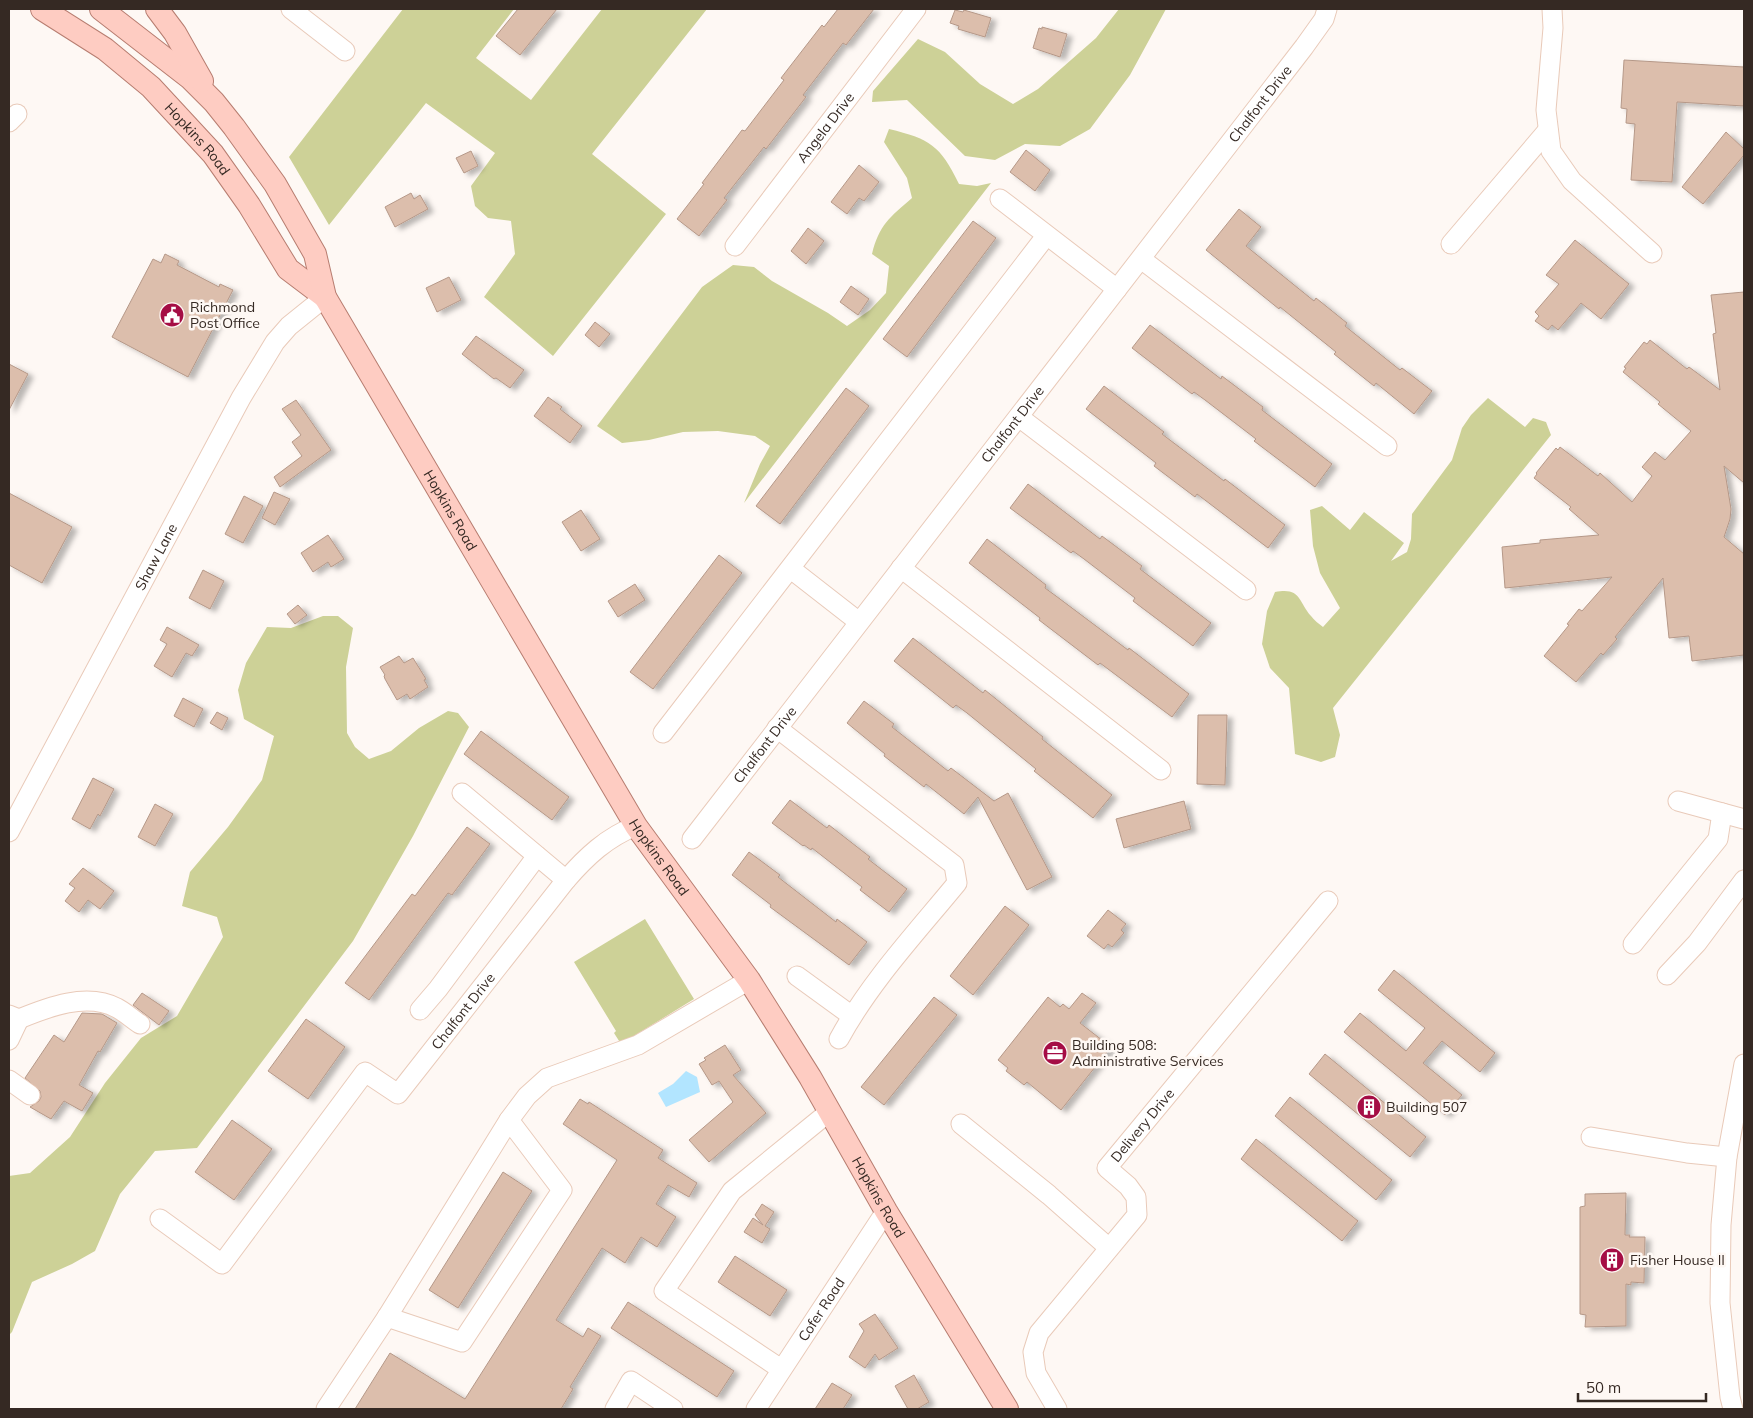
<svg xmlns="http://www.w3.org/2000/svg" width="1753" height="1418" viewBox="0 0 1753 1418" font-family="Mulish,sans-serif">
	<defs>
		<filter id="shadow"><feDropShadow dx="5.5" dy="3" stdDeviation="2.5" flood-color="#0004"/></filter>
	</defs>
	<rect width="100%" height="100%" fill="#fef8f4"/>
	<!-- green -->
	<g fill="#cdd197">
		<path d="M403,9H514L476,58L531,100L602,9H707L592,154L666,214L553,356L484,297L515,254L511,221L488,218L475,206L471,186L495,153L426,103L329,225L289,157Z"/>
		<path d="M1119,9H1166L1130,75L1090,129L1060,146L1025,144L995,160L965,156L907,100L872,102L873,91L918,39L945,52L980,84L1013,104L1038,89L1096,38Z"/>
		<path d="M889,129C930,139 940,145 959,184L977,186L991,183L744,503L760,464L770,446L755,436L718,431L683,432L649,440L622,443L597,426L702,287L733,265L754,267L772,281L828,313L847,326L870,310L886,293L889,266L872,254C879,225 890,217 912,198L907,178L884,142Z"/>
		<path d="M1488,398L1525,427L1533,418L1546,422L1551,435L1333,708L1340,735L1335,757L1321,762L1295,754L1289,688L1270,668L1262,644L1267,611L1275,592C1301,587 1298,601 1311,616C1314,620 1319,624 1323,627L1340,608L1320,573L1313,546L1310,510L1322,506L1350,530L1364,512L1404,543L1391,561L1407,552L1411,539L1412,514L1452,460L1462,428L1471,415Z"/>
		<path d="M323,616H338L353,628L346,667L347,733L355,747L369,759L391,751L419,728L448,711L458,713L469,727L413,836L353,941L197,1148L155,1151L120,1194L95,1251L72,1264L32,1282L12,1332L9,1335V1176L30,1173L70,1137L105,1083L141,1038L177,1016L223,937L217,917L182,906L190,872L228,827L262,780L274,736L244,719L238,690L246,663L267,627L291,628Z"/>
		<path d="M645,919L694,999L621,1044L614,1033L616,1031L574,962Z"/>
	</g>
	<!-- water -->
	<path fill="#b2e5ff" d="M686,1071L697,1077L700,1092L666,1107L658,1093L673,1084Z"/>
	<!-- building -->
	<g fill="#dcbeac" stroke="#b59888" filter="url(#shadow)">
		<path d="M518,9H557L520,55L496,36Z"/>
		<path d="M838,9H874L846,45L843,43L803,95L806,97L766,149L764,147L724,198L727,200L699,236L677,219L704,184L702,183L742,130L745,131L784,80L781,78L822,25L824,27Z"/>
		<path d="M955,10L963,12L964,10L991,18L985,37L958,29L959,26L950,23Z"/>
		<path d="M1042,27L1067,34L1060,57L1033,48L1039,28L1042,29Z"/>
		<path d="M1624,60L1744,67V106L1677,102L1672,182L1631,180L1635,124L1626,123L1627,109L1621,108Z"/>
		<path d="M1726,132L1744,149V155L1703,204L1682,187Z"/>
		<path d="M1026,150L1050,170L1035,191L1010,172Z"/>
		<path d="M471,151L478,166L464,173L456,158Z"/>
		<path d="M859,165L879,182L864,201L859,198L847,214L831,202Z"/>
		<path d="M411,193L414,199L420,195L428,209L395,227L385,207Z"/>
		<path d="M1239,209L1261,227L1246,246L1314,301L1316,298L1347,323L1345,326L1400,370L1402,368L1432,391L1414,414L1376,383L1374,386L1334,354L1336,352L1280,307L1279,309L1206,250Z"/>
		<path d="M973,221L996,238L907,357L883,339Z"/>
		<path d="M808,228L824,241L806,264L791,251Z"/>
		<path d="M1575,240L1629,284L1601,319L1581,303L1558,330L1552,325L1548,330L1535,321L1539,316L1535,312L1559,284L1546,275Z"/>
		<path d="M165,254L179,261L177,265L219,287L220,284L233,290L188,377L112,337L153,259L161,263Z"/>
		<path d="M449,277L461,300L437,312L426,288Z"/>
		<path d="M851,286L869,299L858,315L840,302Z"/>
		<path d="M1744,292V483L1724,466L1731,509L1730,519L1724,537L1744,554V655L1692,661L1689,636L1669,638L1663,578L1615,637L1617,639L1603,655L1601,653L1576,682L1544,656L1569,625L1567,624L1579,609L1582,611L1612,577L1505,588L1502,547L1540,543V540L1599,535L1569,509L1571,507L1534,478L1537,474L1536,473L1556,448L1558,450L1560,447L1598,476L1600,473L1632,502L1652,476L1642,467L1655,452L1665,460L1691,431L1658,404L1660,402L1623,372L1626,368L1624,367L1644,342L1647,344L1650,340L1687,369L1689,367L1720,390L1713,334L1716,333L1711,295Z"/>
		<path d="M595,322L610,334L599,347L585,335Z"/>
		<path d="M1150,325L1221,379L1222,376L1263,407L1262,410L1332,464L1315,487L1254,441L1256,439L1205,400L1194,392L1192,394L1132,348Z"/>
		<path d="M476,336L524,370L510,388L496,378L494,379L462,354Z"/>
		<path d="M9,364L28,374L9,410Z"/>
		<path d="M1104,386L1164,432L1162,434L1224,481L1225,479L1285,525L1268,548L1197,494L1195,497L1154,466L1156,463L1086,409Z"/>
		<path d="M846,388L869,406L780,524L756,506Z"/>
		<path d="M548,397L562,407L560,409L582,426L570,443L534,416Z"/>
		<path d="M296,400L331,450L280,487L274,477L302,456L292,442L301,435L282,409Z"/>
		<path d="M1028,484L1100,539L1102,536L1142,566L1140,569L1211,623L1193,646L1133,601L1135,598L1084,559L1073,551L1071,553L1010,508Z"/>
		<path d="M274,492L290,499L275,525L262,518Z"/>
		<path d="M9,493L72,527L42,583L9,565Z"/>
		<path d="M244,496L263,506L243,543L225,534Z"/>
		<path d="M581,510L600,539L581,551L562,522Z"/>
		<path d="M328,535L344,559L331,567L328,562L313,572L301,553Z"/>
		<path d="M987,539L1046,585L1045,588L1056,596L1128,650L1129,648L1189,694L1172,717L1100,663L1098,665L1039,620L1040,618L969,563Z"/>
		<path d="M719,555L742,573L653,689L630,672Z"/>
		<path d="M203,570L224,581L210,609L189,598Z"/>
		<path d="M635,584L645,600L618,617L608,601Z"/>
		<path d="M298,605L307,615L295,624L287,614Z"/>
		<path d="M167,627L199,645L192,656L186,653L172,677L154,666L167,644L160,640Z"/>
		<path d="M913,638L983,693L985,690L1043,737L1042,739L1112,795L1093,818L1034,771L1036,769L967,713L956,705L953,708L894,661Z"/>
		<path d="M399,656L404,663L413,658L426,679L424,680L428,687L410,699L407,694L397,700L385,679L384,676L385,675L380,667Z"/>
		<path d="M183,698L203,709L194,727L174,716Z"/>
		<path d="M864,701L894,724L892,727L948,771L951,768L994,801L1008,793L1052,877L1027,890L978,797L964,814L926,784L924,787L884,756L885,754L847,723Z"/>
		<path d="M217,712L228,718L222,730L210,723Z"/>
		<path d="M1198,715H1227L1225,785L1197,784Z"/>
		<path d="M481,731L569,797L552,820L464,754Z"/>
		<path d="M93,778L114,789L100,816L98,814L90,829L72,819Z"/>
		<path d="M790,800L827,828L829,825L870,857L868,859L907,889L889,912L860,890L862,887L812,848L811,850L804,845L803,846L772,823Z"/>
		<path d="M1184,801L1191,829L1124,848L1116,819Z"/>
		<path d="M155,804L173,814L155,846L138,837Z"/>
		<path d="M467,827L490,844L452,895L448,893L369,1000L345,983L412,894L415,896Z"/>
		<path d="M749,852L780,875L778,877L836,922L837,919L867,942L849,965L770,907L771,905L732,875Z"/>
		<path d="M83,868L114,891L100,909L88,900L79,912L65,901L75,888L69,884Z"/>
		<path d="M1005,906L1029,925L973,995L950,976Z"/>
		<path d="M1108,910L1126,924L1121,930L1124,933L1112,947L1108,944L1104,949L1087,936Z"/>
		<path d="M1394,970L1495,1053L1480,1072L1442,1041L1423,1063L1462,1095L1445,1115L1344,1032L1360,1013L1406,1051L1425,1028L1378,990Z"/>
		<path d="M142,993L169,1011L159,1025L133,1005Z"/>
		<path d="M1082,993L1096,1003L1080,1023L1111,1047L1061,1110L1027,1082L1024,1085L1006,1071L1008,1068L998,1060L1048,997L1060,1007L1063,1004L1069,1009Z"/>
		<path d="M934,997L957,1015L884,1105L861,1087Z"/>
		<path d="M82,1013L102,1014L117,1023L100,1052L98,1051L79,1085L93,1093L82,1111L64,1101L51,1119L30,1107L39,1101L41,1097L40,1091L25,1078L54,1035L64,1042Z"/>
		<path d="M306,1019L345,1047L308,1099L268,1071Z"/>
		<path d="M725,1045L741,1070L733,1075L766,1113L709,1162L689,1140L733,1102L719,1081L712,1085L699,1064L706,1060L704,1058Z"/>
		<path d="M1325,1054L1426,1137L1410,1157L1309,1074Z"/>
		<path d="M1290,1097L1392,1180L1376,1200L1275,1116Z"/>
		<path d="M580,1099L588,1104L589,1102L663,1150L658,1158L697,1183L689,1197L668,1185L656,1204L676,1217L657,1247L641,1237L625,1263L602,1248L556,1320L583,1337L588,1328L601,1336L570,1387L573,1389L561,1409H355L390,1353L465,1399L617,1160L563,1124Z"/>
		<path d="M232,1120L272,1149L234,1200L195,1172Z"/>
		<path d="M1256,1139L1358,1221L1342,1241L1241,1159Z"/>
		<path d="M503,1172L532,1191L458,1308L429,1290Z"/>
		<path d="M1626,1193L1625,1235H1630L1629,1237H1645L1644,1283L1631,1282V1285L1626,1284V1326L1585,1327L1586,1315L1580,1314V1207L1585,1206V1194Z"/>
		<path d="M762,1204L774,1212L765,1226L770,1229L762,1243L744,1232L753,1218L763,1225L755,1215Z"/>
		<path d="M735,1256L787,1290L770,1316L718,1282Z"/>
		<path d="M628,1302L734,1371L717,1397L611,1328Z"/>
		<path d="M875,1314L898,1348L879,1360L875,1354L865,1368L849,1357L864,1331L859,1324Z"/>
		<path d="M914,1375L929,1402L917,1409H908L895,1386Z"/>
		<path d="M832,1383L852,1395L843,1409H815Z"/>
	</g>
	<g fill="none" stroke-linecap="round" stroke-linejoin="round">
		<defs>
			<g id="minor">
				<path d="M291,9L345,51"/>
				<path d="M1552,9L1553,28L1546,110L1551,151L1572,181L1652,253"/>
				<path d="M9,122L17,114"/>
				<path d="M1000,199L1117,289"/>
				<path d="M1451,244L1548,130"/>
				<path id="s1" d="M735,246L916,9"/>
				<path d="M1141,259L1387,446"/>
				<path d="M1019,417L1246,590"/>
				<path d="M901,568L1161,770"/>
				<path d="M791,569L859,622"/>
				<path d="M777,728L954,865L957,883C916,933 870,982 839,1039"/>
				<path d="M663,733L1046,236"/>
				<path d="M462,793L566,880"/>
				<path d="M1678,801L1744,819"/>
				<path id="s2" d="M9,832L241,398L275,342L289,326L325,297"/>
				<path id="s3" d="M692,839L1304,47L1324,19L1327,9"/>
				<path d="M1633,944L1718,839L1722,813"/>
				<path d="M1667,975L1697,943L1744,880"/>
				<path d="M797,976L852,1016"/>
				<path d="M420,1010L438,989L537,856"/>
				<path d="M9,1015L19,1019L9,1040"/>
				<path d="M19,1019C48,1007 87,992 117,1008C125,1012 132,1019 140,1024"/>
				<path d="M9,1080L30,1095"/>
				<path d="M961,1124L1049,1195L1109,1248"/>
				<path d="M1591,1137L1687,1153L1727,1157"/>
				<path id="s4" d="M160,1219L222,1264L365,1072L398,1094L566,880C586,857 607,837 636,826"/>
				<path d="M387,1317L462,1342L562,1190L509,1120"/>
				<path d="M781,1369L664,1291L732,1191L829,1112"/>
				<path d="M326,1409L387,1317L509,1120L527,1096L547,1078L638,1045L749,980"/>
				<path d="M615,1409L631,1381L673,1409"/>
				<path id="s5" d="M756,1409L886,1211"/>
				<path id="s6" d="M1057,1409L1036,1373L1033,1352L1039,1333L1137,1215L1136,1197L1128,1186L1107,1168L1328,901"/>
				<path d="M1733,1409L1730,1397L1720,1303L1721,1225L1727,1157L1744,1064"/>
			</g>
			<g id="major">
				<path id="s7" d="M42,9L105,49L151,87L213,154L249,205L288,269L325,297"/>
				<path id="s8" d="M101,9L190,78L214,102L234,127L275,184L315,254L325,297L636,826L749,980L810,1077L886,1211L1007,1409"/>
				<path d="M157,9L175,33L202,81"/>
			</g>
		</defs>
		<!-- minor casing -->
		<use href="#minor" stroke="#e9cab9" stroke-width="21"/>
		<!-- major casing -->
		<use href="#major" stroke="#b77d70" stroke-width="24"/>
		<!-- minor -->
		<use href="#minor" stroke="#fff" stroke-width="19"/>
		<!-- major -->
		<use href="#major" stroke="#feccc2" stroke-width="22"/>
	</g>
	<!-- icons -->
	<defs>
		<symbol id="civic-disc" viewBox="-11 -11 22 22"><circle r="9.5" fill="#a50d45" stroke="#fef8f4"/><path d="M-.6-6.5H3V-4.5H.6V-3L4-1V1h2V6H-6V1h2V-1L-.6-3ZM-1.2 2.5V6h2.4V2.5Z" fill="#fff"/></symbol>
		<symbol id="office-disc" viewBox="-11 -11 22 22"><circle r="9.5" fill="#a50d45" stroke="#fef8f4"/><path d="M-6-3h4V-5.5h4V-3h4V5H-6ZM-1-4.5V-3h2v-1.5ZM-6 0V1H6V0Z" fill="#fff"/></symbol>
		<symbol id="building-disc" viewBox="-11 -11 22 22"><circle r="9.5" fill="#a50d45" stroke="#fef8f4"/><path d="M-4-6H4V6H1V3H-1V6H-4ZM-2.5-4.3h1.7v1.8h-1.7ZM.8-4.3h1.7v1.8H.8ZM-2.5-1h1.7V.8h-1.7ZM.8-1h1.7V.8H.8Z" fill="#fff"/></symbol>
	</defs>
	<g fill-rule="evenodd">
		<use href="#civic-disc" x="158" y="301" width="28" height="28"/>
		<use href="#office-disc" x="1041" y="1039" width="28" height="28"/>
		<use href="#building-disc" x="1355" y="1093" width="28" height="28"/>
		<use href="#building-disc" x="1598" y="1246" width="28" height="28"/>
	</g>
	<g text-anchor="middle" stroke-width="5" stroke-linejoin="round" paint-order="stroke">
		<!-- street labels -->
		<g font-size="14" fill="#352923" stroke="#fef8f4">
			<text dy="5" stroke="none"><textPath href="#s3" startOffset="929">Chalfont Drive</textPath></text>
			<text dy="5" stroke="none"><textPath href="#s1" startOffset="149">Angela Drive</textPath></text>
			<text dy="5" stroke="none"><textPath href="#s7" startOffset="204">Hopkins Road</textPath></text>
			<text dy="5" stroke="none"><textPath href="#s3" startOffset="524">Chalfont Drive</textPath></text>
			<text dy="5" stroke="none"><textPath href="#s8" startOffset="621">Hopkins Road</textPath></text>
			<text dy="5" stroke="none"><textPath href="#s2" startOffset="312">Shaw Lane</textPath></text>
			<text dy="5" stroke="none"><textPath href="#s3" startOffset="119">Chalfont Drive</textPath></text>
			<text dy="5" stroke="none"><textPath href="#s8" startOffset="1026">Hopkins Road</textPath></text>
			<text dy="5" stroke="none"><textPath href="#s4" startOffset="461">Chalfont Drive</textPath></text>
			<text dy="5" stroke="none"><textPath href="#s6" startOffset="351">Delivery Drive</textPath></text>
			<text dy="5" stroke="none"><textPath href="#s8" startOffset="1431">Hopkins Road</textPath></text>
			<text dy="5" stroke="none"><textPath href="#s5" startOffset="119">Cofer Road</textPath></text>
		</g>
		<!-- poi labels -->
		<g font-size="14" fill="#352923" stroke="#fef8f4" text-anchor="start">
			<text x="190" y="312">Richmond<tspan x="190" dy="16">Post Office</tspan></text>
			<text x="1072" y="1050">Building 508:<tspan x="1072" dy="16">Administrative Services</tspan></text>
			<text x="1386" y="1112">Building 507</text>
			<text x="1630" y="1265">Fisher House II</text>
		</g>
	</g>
	<!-- border -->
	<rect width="1753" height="1418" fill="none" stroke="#352923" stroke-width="20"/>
	<!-- scale -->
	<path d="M1578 1393v8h128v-8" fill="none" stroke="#352923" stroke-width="2.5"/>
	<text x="1586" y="1393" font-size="15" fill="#352923" stroke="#fef8f4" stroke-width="4" paint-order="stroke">50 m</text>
</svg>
